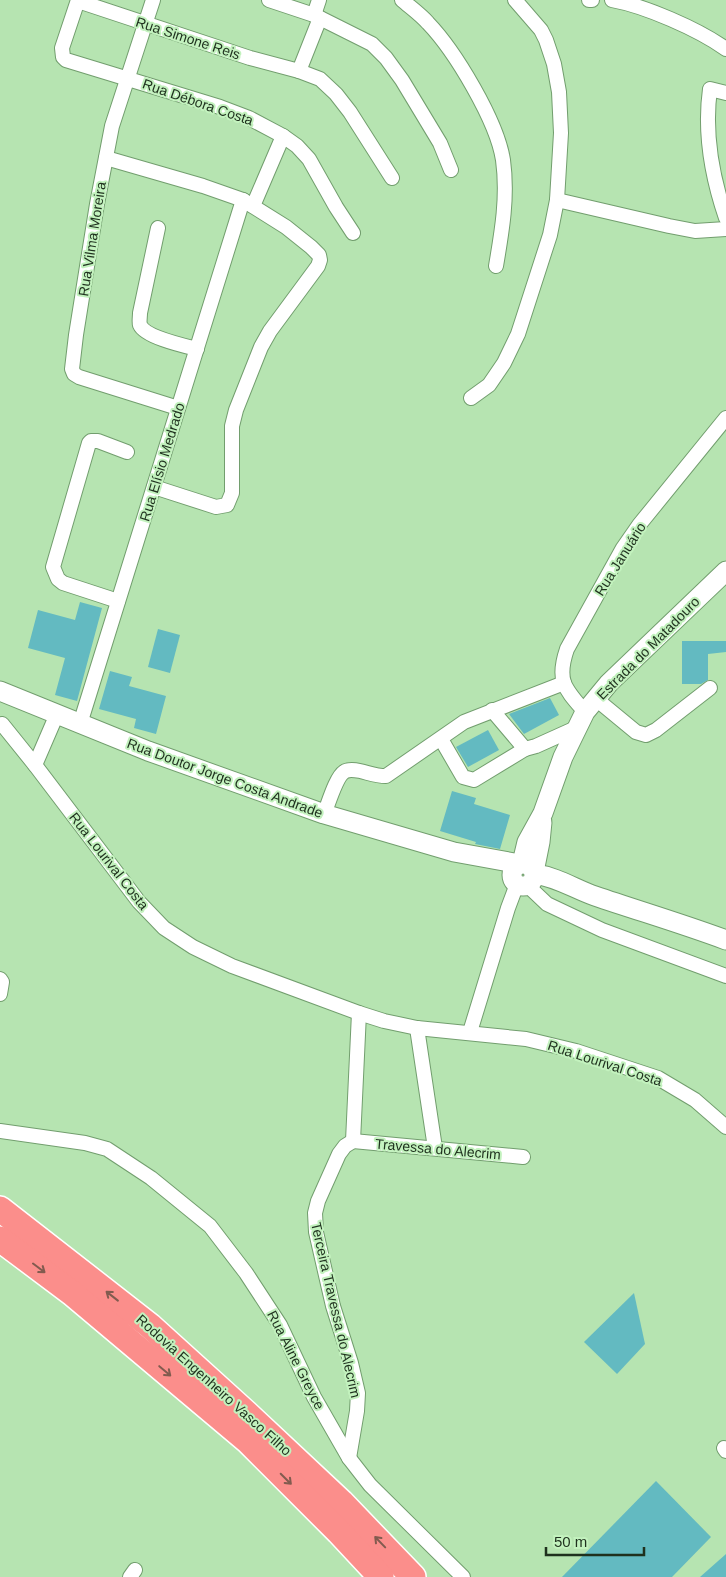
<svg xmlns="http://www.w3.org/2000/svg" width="726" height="1577" viewBox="0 0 726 1577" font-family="Arial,sans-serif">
	<rect width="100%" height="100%" fill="#b6e4b1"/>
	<!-- building -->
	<g fill="#63bac1">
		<path d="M80,602L102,608L77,701L55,695L65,658L28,648L38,610L75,620Z"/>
		<path d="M158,629L180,635L170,673L148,667Z"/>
		<path d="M682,641H726V652L708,654V680L701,684H682Z"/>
		<path d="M110,671L132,677L129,686L166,696L156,734L134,728L136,719L99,709Z"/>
		<path d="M550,698L559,715L524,734L509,714Z"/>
		<path d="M488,730L499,750L468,767L456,747Z"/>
		<path d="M452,791L476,798L474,804L510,815L500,849L475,844L476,842L440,831Z"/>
		<path d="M634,1293L645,1344L617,1374L584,1342Z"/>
		<path d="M656,1481L711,1537L672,1577H562Z"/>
		<path d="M726,1554V1577H700Z"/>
	</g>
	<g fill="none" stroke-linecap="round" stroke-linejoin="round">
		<defs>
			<g id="minor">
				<path d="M78,0L62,48L63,57L66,60L220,107L249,118L283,136L297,146L309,159L336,207L353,233"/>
				<path d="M153,0L112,126L97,204L76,335L72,369L74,374L79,377L178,408"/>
				<path d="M269,0L314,15L372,44L386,58L402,80L440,143L451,170"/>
				<path d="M402,0C410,7 420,14 428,23C455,51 497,121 503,160C508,196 502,231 496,266"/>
				<path d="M589,0H592"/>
				<path d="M612,0C645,6 698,29 726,49"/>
				<path d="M78,1L250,58L299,71L320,79L336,94L350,112L392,178"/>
				<path d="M314,15L319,0"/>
				<path d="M299,71L320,18"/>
				<path d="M726,93L710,89C704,132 712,177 726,218"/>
				<path d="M106,158L203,186L243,200L286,227L311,247L319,255L320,260L318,266L270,331L261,347L236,410L232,426V493L227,505L216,507L154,487"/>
				<path d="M557,200L669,226L695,231L726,229"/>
				<path d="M253,206L283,136"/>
				<path d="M158,228L140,313C140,317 139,322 140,325C145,337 185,346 197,349"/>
				<path d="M471,398L489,385L504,363L518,334L550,235L557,200L561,133L559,92L554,64L546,40L541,30L515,0"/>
				<path d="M118,601L63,583L58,579L53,567L89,443L91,441H98L127,452"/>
				<path d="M596,699L636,732L646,735L656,730L710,688"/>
				<path d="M492,710L525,749L536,746L576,728"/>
				<path d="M585,712C565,689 556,681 567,649L623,548L639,525L726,418"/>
				<path d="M2,724L35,765L139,902L164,928L193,947L232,966L359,1013L384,1021L417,1028L526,1039L576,1051L658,1078L695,1100L726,1127"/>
				<path d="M80,724L243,200"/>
				<path d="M441,739L463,777L474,780L525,749"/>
				<path d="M35,765L57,714"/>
				<path d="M324,814C328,805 336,777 344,772C348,769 355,770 360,771C369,773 376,776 386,776L464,722L564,683"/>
				<path d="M527,885L547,904L602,930L726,976"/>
				<path d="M0,979L2,982L0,994"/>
				<path d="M417,1028L435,1148"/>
				<path d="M470,1032L508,908L517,884"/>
				<path d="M0,1131L85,1143L107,1149L151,1178L210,1226L246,1273L280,1325L314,1397L349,1458L370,1485L463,1577"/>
				<path d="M353,1141L523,1157"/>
				<path d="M353,1141L359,1013"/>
				<path d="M724,1448L726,1451"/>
				<path d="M349,1458L357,1411L358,1393L351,1363L333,1306L316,1232L315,1213L318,1201L339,1154L345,1146L353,1141"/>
				<path d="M130,1577L135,1570"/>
			</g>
			<g id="secondary">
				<path d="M0,691L148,751L324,814L454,852L520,864"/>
				<path d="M522,863L527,842L543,813L563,757L585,712L609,683L726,571"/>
				<circle cx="523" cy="875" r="11"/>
				<path d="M534,872L540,842L542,822"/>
				<path d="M535,874C557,877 575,889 595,896C639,911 683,924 726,940"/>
			</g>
			<g id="motorway">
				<path d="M0,1209L150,1326L246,1413L341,1502L413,1577"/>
				<path d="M0,1239L72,1293L248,1441L339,1532L381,1577"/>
			</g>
		</defs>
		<!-- minor casing -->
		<use href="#minor" stroke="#729e6e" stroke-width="16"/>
		<!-- secondary casing -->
		<use href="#secondary" stroke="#729e6e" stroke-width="21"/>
		<!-- motorway casing -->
		<use href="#motorway" stroke="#fff" stroke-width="28"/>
		<!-- minor -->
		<use href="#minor" stroke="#fff" stroke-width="14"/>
		<!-- secondary -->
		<use href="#secondary" stroke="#fff" stroke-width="19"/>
		<!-- motorway -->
		<use href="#motorway" stroke="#fb8e8b" stroke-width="25"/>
	</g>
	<!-- one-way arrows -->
	<defs><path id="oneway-shaft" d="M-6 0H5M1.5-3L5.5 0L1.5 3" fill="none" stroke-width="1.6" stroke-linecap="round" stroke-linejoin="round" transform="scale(1.25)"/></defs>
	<g stroke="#825b4f">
		<use href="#oneway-shaft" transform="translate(39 1268) rotate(37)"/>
		<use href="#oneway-shaft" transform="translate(112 1296) rotate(-142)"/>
		<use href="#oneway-shaft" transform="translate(165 1371) rotate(40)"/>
		<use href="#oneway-shaft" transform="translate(286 1479) rotate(45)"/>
		<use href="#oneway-shaft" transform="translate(380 1542) rotate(-134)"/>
	</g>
	<g text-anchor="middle" stroke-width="4" stroke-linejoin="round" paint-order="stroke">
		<!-- street labels -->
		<g font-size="14" fill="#1f311e" stroke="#c3f2be">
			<text transform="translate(188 38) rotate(18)" y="5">Rua Simone Reis</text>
			<text transform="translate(198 102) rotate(19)" y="5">Rua Débora Costa</text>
			<text transform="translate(92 239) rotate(-81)" y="5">Rua Vilma Moreira</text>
			<text transform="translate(162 462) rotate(-73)" y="5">Rua Elísio Medrado</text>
			<text transform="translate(620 559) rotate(-58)" y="5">Rua Januário</text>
			<text transform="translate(648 648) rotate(-45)" y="5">Estrada do Matadouro</text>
			<text transform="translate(225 778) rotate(20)" y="5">Rua Doutor Jorge Costa Andrade</text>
			<text transform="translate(109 861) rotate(52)" y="5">Rua Lourival Costa</text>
			<text transform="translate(605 1063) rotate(18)" y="5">Rua Lourival Costa</text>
			<text transform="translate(438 1149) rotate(5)" y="5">Travessa do Alecrim</text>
			<text transform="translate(336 1310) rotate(77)" y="5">Terceira Travessa do Alecrim</text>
			<text transform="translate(296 1360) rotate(63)" y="5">Rua Aline Greyce</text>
			<text transform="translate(214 1385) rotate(42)" y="5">Rodovia Engenheiro Vasco Filho</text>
		</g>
	</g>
	<!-- scale -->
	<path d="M546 1547v8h98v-8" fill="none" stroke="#1f311e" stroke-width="2.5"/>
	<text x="554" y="1547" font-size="15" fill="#1f311e" stroke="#c3f2be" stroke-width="4" paint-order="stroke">50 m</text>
</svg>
